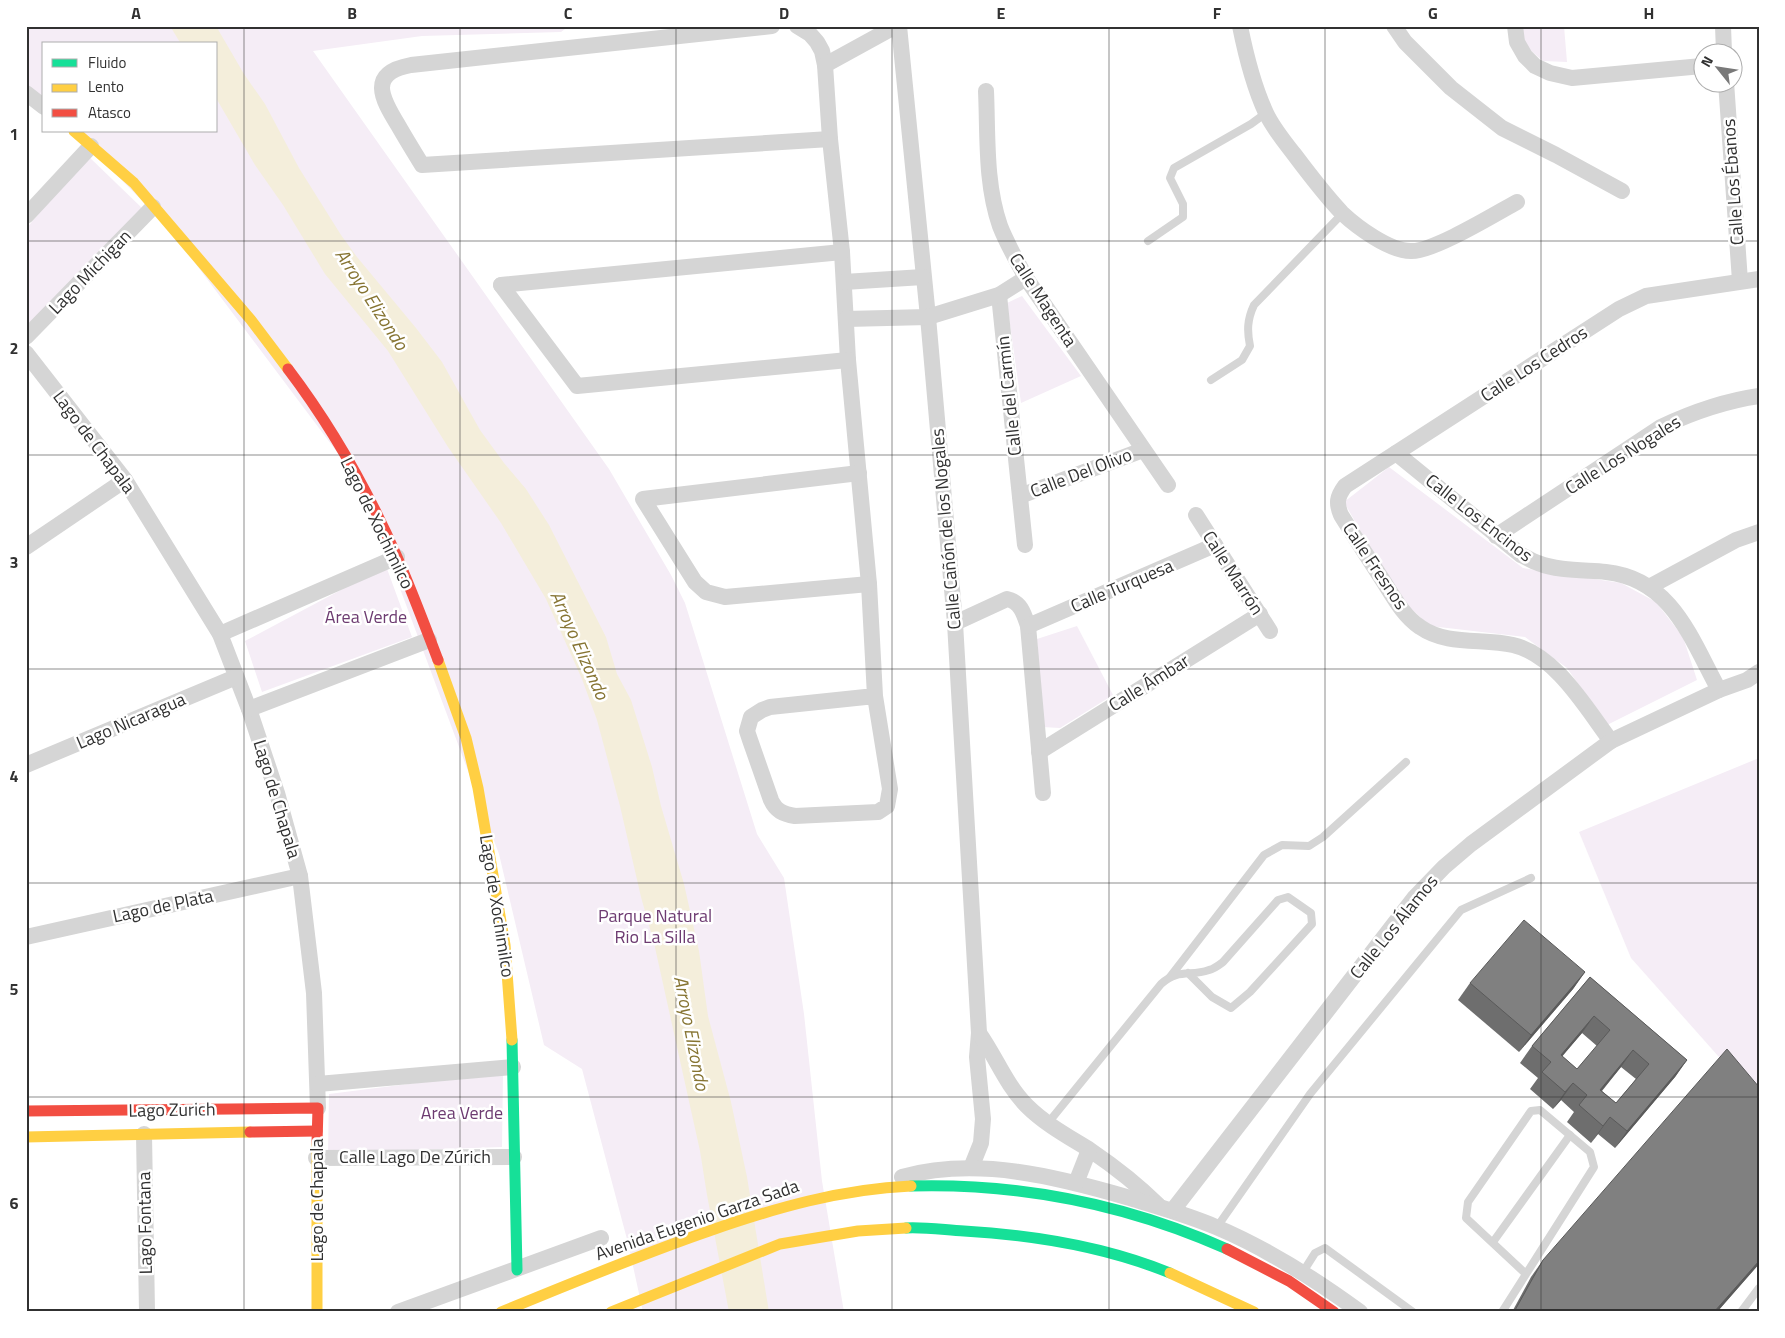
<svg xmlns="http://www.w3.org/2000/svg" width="1785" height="1338" viewBox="0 0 1785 1338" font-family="'Titillium Web',sans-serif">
	<rect width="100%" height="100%" fill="#fff"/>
	<!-- green -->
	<g fill="#f5edf6">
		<path d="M26,26H569L561,32L422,36L313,51L609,469L671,575L685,603L757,834L784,878L804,1014L822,1181L844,1312H643L628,1243L582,1069L544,1045L499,854L361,484L168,227L73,131H216V44H44V107L26,93Z"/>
		<path d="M1521,26H1564L1567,62L1543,61L1523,44Z"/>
		<path d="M87,155L144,210L26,326V229Z"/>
		<path d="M1022,296L1081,376L1021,403L1007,303Z"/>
		<path d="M1389,467L1523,568L1621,583L1656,602L1683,637L1697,680L1607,725L1567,668L1525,637L1430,626L1408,606L1366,541L1344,502Z"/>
		<path d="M386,566L412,637L262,692L245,641Z"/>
		<path d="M1077,626L1113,695L1060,728L1042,727L1037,639Z"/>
		<path d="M1759,758V1102L1631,958L1579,832Z"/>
		<path d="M503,1072L502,1147L328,1153L329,1094Z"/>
	</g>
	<!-- water -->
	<path fill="#f4eedb" d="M170,26H216L244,74L265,104L299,168L341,235L357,257L416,328L442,362L480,430L504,463L526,489L549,525L606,637L617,674L631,700L652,767L661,806L684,884L699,951L708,1016L731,1102L747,1177L769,1312H729L707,1195L700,1151L654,943L641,897L620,806L597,720L582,679L546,599L501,523L448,447L388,351L325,274L283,205L255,165L216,98V44H181Z"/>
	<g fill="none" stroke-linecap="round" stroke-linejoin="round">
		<!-- lane -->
		<g stroke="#d5d5d5" stroke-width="8">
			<path d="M1148,241L1183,217V204L1170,178L1174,168L1251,124L1266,113"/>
			<path d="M1211,380L1242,360L1250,346C1247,331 1247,320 1254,305L1343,213"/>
			<path d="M1170,977L1264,855L1282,845L1309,846L1323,837L1406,762"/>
			<path d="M1048,1123L1161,984C1179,968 1190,977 1209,970C1214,969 1219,965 1223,962L1278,900L1288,897L1311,913L1312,924L1250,992L1231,1008L1212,997L1188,973"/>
			<path d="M1217,1227L1310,1094L1461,910L1531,878"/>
			<path d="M1493,1242L1570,1135"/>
			<path d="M1303,1272L1315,1253L1325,1248L1413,1312"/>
			<path d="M1502,1312L1594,1167L1590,1152L1540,1110L1531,1111L1468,1202L1466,1218L1526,1274"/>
			<path d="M1741,1312L1759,1288"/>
		</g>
		<!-- street -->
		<g stroke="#d5d5d5" stroke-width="16">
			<path d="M772,26L411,65C367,73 382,99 398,125C406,139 414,152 422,165L830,139"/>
			<path d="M797,26L810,34L817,42L822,51L825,65L830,139L842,252L848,360L869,584L875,696L890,789L887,806L878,812L795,816C783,814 776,811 771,800L750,740L747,731L751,717L762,710L770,707L875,696"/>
			<path d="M899,26L928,317L955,623L979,1033L977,1057L983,1119L981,1143L971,1168"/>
			<path d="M1240,26C1246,56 1253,85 1266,113C1273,128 1284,141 1294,154C1309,174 1325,195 1342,213C1357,227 1389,251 1411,251C1433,252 1495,214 1517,202"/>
			<path d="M1394,26L1405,42L1451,88L1502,128L1556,155L1622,191"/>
			<path d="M1515,26L1517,42L1525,56L1535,66L1550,73L1572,78L1702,66"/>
			<path d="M1723,26L1724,52"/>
			<path d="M825,65L896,26"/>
			<path d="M1726,82L1740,281"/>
			<path d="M986,91C988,135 985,183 1000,226C1007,244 1017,261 1026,278L1168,485"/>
			<path d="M26,93L44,107"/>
			<path d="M26,216L91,146"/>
			<path d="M844,282L923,277"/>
			<path d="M501,285L577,386L848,360"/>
			<path d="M501,285L842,252"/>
			<path d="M999,295L1025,545"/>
			<path d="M846,319L928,317L999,295L1026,278"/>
			<path d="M26,337L153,207"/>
			<path d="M26,353L125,480L220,634L249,709L277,793L300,876L314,993L318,1108"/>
			<path d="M1396,453L1521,555C1526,557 1532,561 1538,563C1558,571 1584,570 1606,572C1672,579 1691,639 1719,690"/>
			<path d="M859,473L643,499L695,582L706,592L725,597L869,584"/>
			<path d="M1020,496L1143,450"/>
			<path d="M1196,515L1270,631"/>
			<path d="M1496,536L1661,427C1693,412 1724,401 1759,396"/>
			<path d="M26,547L125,480"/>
			<path d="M1649,587L1736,540L1759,532"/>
			<path d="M955,623L1007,599C1021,602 1024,614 1028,626L1043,793"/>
			<path d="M1028,626L1215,545"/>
			<path d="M220,634L397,557"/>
			<path d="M249,709L429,640"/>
			<path d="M1611,741C1586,708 1556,655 1513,645C1482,638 1447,646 1420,627C1402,615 1392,594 1380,576C1367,556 1354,536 1341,515C1336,503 1337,497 1345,486L1619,309L1646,296L1759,279"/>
			<path d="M1039,752L1260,614"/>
			<path d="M26,765L236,677"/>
			<path d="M26,937L300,876"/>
			<path d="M979,1033C996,1057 1006,1085 1027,1106C1045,1124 1069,1137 1090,1150C1115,1167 1137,1184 1158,1205"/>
			<path d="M318,1084L513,1067"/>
			<path d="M144,1134L147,1312"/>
			<path d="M316,1158L514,1157"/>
			<path d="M902,1177C977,1156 1058,1177 1130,1198C1159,1207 1188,1215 1216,1227C1268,1249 1315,1279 1360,1312"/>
			<path d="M1076,1183L1089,1150"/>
			<path d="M1173,1210L1415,897L1444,867L1471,844L1611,741L1719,690L1747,680L1759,672"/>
			<path d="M398,1312L601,1238"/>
		</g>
		<!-- fast -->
		<g stroke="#16e098" stroke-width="11">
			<path d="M512,1040L517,1270"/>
			<path d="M911,1186C1020,1183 1128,1205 1227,1249"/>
			<path d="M906,1228C925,1227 945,1230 964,1231C1035,1235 1104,1246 1170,1273"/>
		</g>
		<!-- slow -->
		<g stroke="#ffcf43" stroke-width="11">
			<path d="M74,131L134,183L251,320L288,369"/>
			<path d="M438,660L466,738L478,788L505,945L512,1040"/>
			<path d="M26,1137L250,1132"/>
			<path d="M317,1143V1312"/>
			<path d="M1170,1273L1254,1312"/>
			<path d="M501,1312C570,1284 639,1255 709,1231C775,1208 841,1189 911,1186"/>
			<path d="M611,1312L780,1244L858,1231L906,1228"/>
		</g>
		<!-- jam -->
		<g stroke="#f24e42" stroke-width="11">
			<path d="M288,369C332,427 368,491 397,557C412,591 425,626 438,660"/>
			<path d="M26,1111L318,1108L317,1143"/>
			<path d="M250,1132L317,1131"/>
			<path d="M1227,1249L1289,1281L1334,1312"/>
		</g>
	</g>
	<!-- wall -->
	<g fill="#6e6e6e" fill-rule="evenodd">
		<path d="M1585,972L1573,989L1519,1052L1458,1000L1470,983Z"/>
		<path d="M1590,977L1687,1060L1675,1077L1615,1148L1598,1134L1591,1143L1567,1122L1574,1112L1561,1100L1553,1109L1530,1089L1538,1078L1520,1063L1532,1046ZM1582,1033L1597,1046L1577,1069L1562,1056ZM1621,1067L1636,1079L1616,1103L1602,1091Z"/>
		<path d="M1759,1087V1264L1717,1312H1512L1531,1277L1543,1260Z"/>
	</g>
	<!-- shaded-wall -->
	<g fill="#5a5a5a">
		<path d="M1585,972L1573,989L1519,1052L1531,1035Z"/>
		<path d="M1594,1016L1582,1033L1549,1072L1561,1055Z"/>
		<path d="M1633,1050L1621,1067L1588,1107L1600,1090Z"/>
		<path d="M1687,1060L1675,1077L1615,1148L1627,1131Z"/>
		<path d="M1573,1083L1561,1100L1553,1109L1565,1092Z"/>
		<path d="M1610,1117L1598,1134L1591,1143L1603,1126Z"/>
		<path d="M1759,1261V1264L1717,1312H1714Z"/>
	</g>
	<!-- building -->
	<g fill="#808080" stroke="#5a5a5a" fill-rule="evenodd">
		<path d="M1524,920L1585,972L1531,1035L1470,983Z"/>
		<path d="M1590,977L1687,1060L1627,1131L1610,1117L1603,1126L1579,1105L1587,1095L1573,1083L1565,1092L1542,1072L1551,1062L1532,1046ZM1594,1016L1610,1030L1577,1069L1561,1055ZM1633,1050L1649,1064L1616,1103L1600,1090Z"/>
		<path d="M1727,1049L1759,1087V1261L1714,1312H1514L1543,1260Z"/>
	</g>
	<!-- grid -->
	<path fill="none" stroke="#313131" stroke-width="1" stroke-opacity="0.55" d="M244,26V1312M460,26V1312M676,26V1312M892,26V1312M1109,26V1312M1325,26V1312M1541,26V1312M26,241H1759M26,455H1759M26,669H1759M26,883H1759M26,1097H1759"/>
	<g text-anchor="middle" stroke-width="5" stroke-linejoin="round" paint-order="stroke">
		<!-- street labels -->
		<g font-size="18" fill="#313131" stroke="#fff">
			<text transform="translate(1733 182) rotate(-94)" y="6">Calle Los Ébanos</text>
			<text transform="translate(90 272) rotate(-46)" y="6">Lago Michigan</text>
			<text transform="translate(1043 300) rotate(57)" y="6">Calle Magenta</text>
			<text transform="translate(1534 364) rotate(-33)" y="6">Calle Los Cedros</text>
			<text transform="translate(1009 396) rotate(-96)" y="6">Calle del Carmín</text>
			<text transform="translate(94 442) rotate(53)" y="6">Lago de Chapala</text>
			<text transform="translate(1623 455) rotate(-32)" y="6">Calle Los Nogales</text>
			<text transform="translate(1081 473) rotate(-21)" y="6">Calle Del Olivo</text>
			<text transform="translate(1479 518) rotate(38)" y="6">Calle Los Encinos</text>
			<text transform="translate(377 523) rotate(64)" y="6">Lago de Xochimilco</text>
			<text transform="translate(946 529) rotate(-95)" y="6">Calle Cañón de los Nogales</text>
			<text transform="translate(1375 566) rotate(56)" y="6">Calle Fresnos</text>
			<text transform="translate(1233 573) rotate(57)" y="6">Calle Marrón</text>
			<text transform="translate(1122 586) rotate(-23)" y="6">Calle Turquesa</text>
			<text transform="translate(1149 683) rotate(-32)" y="6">Calle Ámbar</text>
			<text transform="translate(131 721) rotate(-23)" y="6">Lago Nicaragua</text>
			<text transform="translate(277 799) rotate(73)" y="6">Lago de Chapala</text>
			<text transform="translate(163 906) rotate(-12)" y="6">Lago de Plata</text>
			<text transform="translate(497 906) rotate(81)" y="6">Lago de Xochimilco</text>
			<text transform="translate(1394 927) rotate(-51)" y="6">Calle Los Álamos</text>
			<text transform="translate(172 1110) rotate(-1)" y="6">Lago Zurich</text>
			<text x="415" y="1163">Calle Lago De Zúrich</text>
			<text transform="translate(317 1200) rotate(-90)" y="6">Lago de Chapala</text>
			<text transform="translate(697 1220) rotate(-19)" y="6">Avenida Eugenio Garza Sada</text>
			<text transform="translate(145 1223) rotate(-91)" y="6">Lago Fontana</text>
		</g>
		<!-- park labels -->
		<g font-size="18" fill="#6d3b71" stroke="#fff">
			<text x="366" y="623">Área Verde</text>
			<text x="655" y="922">Parque Natural<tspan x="655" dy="21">Rio La Silla</tspan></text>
			<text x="462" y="1119">Area Verde</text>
		</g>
		<!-- water labels -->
		<g font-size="19" font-style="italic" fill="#867432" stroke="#fff">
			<text transform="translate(372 299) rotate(57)" y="7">Arroyo Elizondo</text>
			<text transform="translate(580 645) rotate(66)" y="7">Arroyo Elizondo</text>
			<text transform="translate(692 1033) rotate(79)" y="7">Arroyo Elizondo</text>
		</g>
	</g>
	<!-- border -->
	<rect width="1785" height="1338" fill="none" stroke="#ffffff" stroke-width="55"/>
	<!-- legend -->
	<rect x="42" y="42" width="175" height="90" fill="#ffffff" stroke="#adadad"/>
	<rect x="52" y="59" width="25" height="8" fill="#16e098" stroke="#adadad"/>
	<text x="88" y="68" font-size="15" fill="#313131">Fluido</text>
	<rect x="52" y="84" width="25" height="8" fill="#ffcf43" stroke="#adadad"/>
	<text x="88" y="92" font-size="15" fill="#313131">Lento</text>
	<rect x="52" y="109" width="25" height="8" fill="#f24e42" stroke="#adadad"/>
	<text x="88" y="118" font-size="15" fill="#313131">Atasco</text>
	<!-- north arrow -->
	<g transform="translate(1718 68) rotate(300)"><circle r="24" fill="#ffffff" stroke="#adadad"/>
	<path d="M0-4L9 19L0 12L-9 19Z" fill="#797979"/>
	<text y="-8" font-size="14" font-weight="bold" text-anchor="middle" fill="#313131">N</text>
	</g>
	<rect x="28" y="28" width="1730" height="1282" fill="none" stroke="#313131" stroke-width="2"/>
	<g font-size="16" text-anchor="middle" font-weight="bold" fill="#313131">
		<text x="136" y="19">A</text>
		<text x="352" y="19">B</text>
		<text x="568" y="19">C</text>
		<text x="784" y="19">D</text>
		<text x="1001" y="19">E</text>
		<text x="1217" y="19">F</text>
		<text x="1433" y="19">G</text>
		<text x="1649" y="19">H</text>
		<text x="14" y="140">1</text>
		<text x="14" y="354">2</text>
		<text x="14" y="568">3</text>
		<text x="14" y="782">4</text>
		<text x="14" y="995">5</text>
		<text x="14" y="1209">6</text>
	</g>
</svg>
